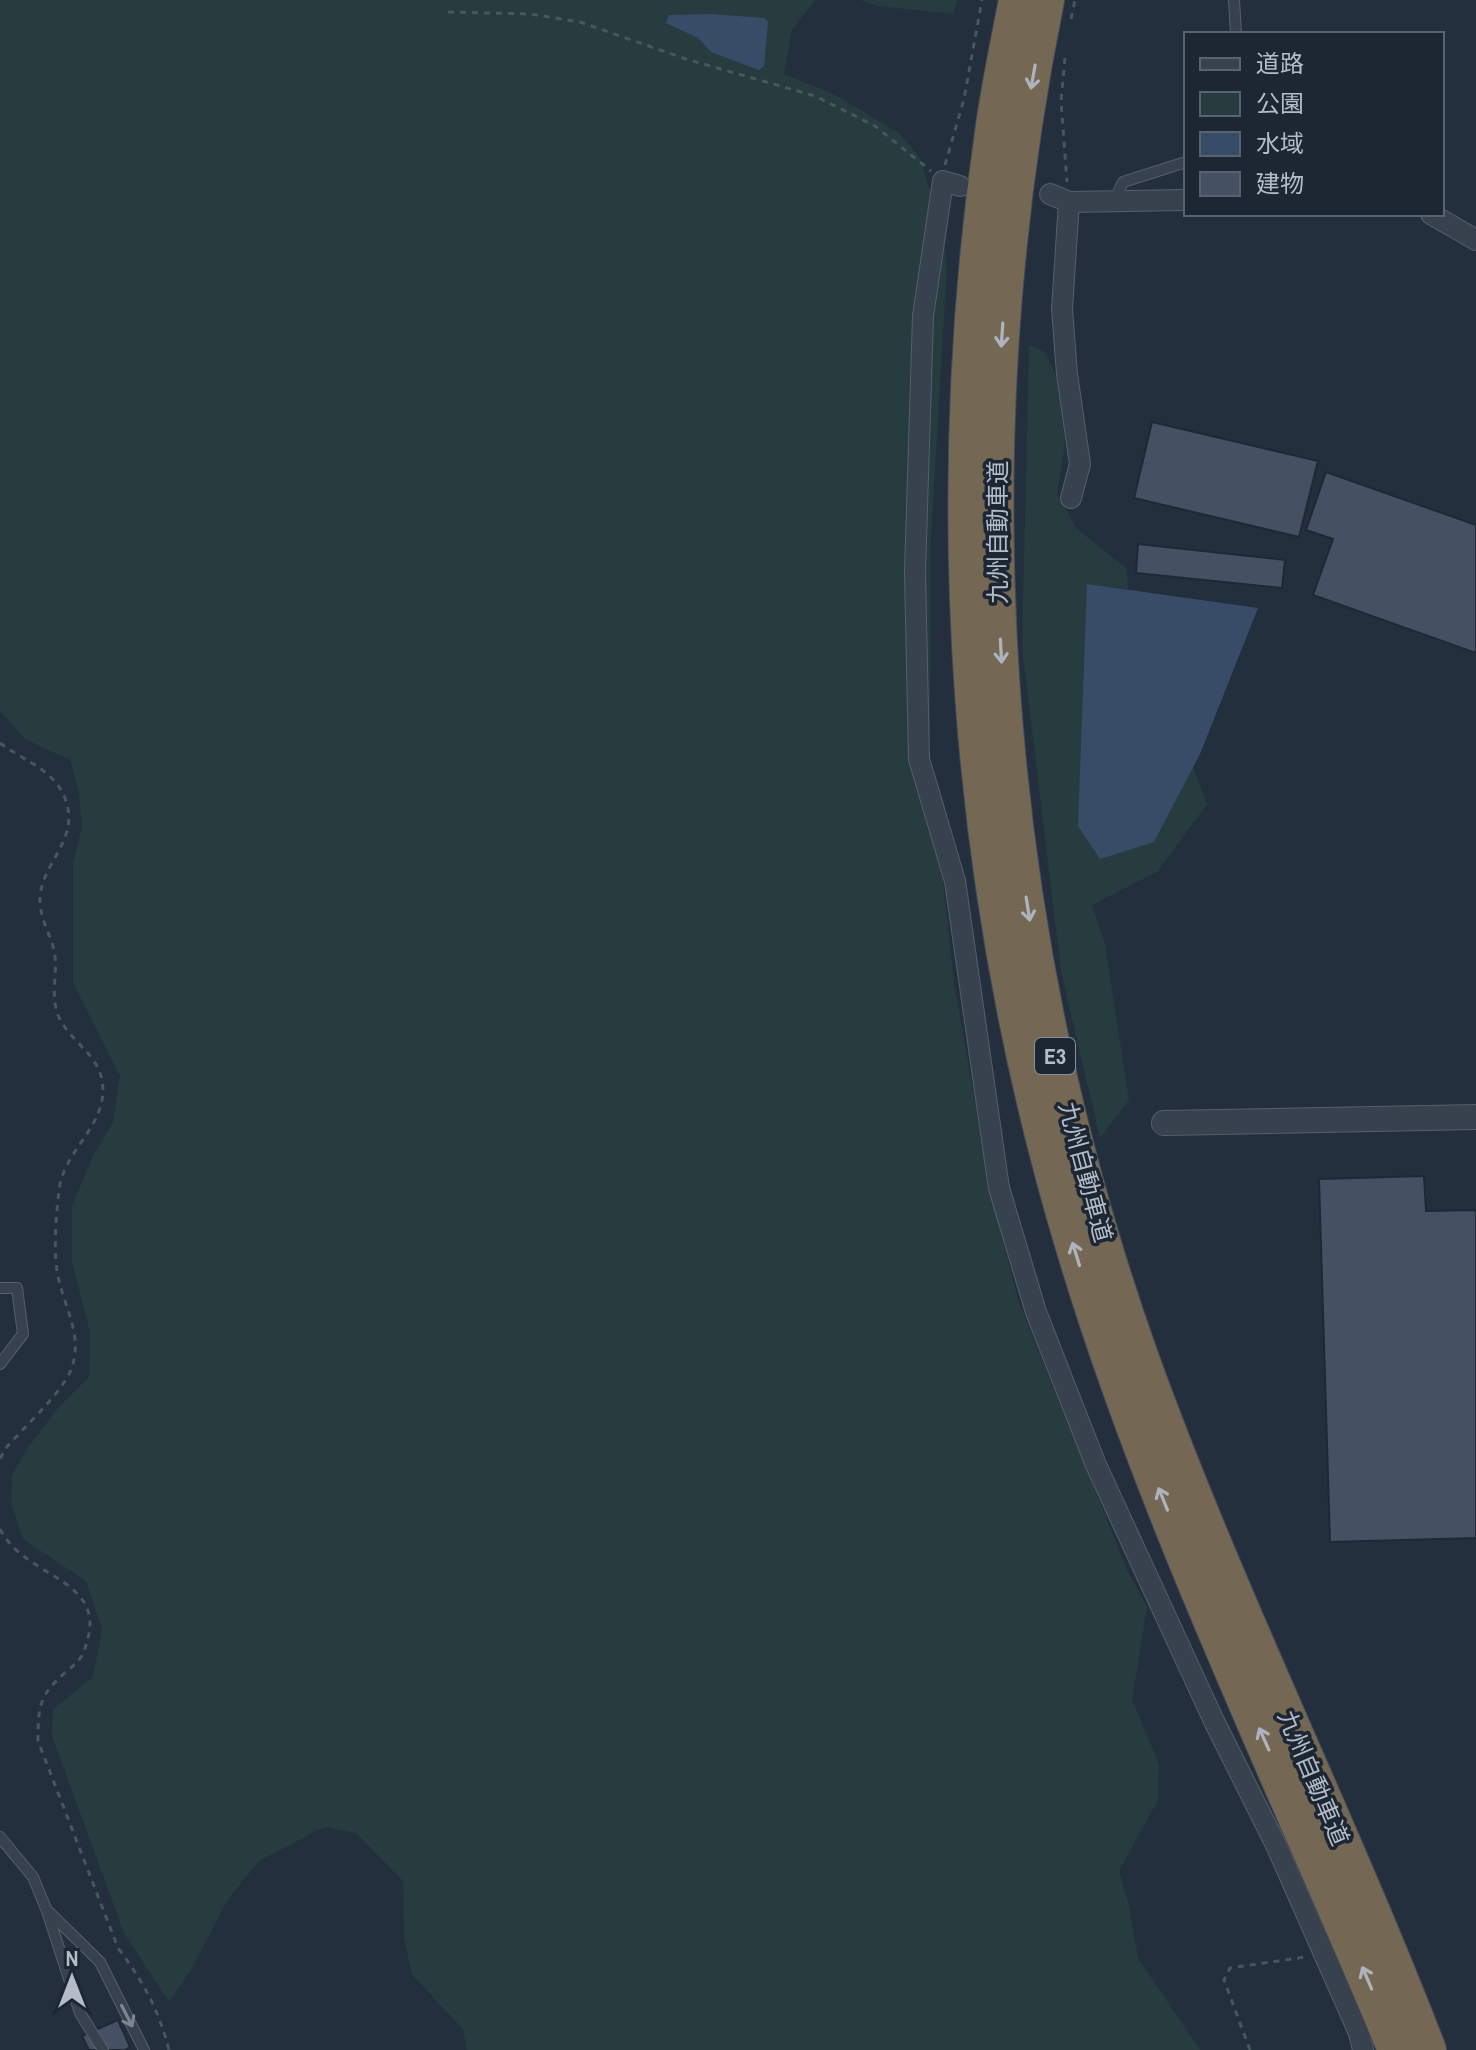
<svg xmlns="http://www.w3.org/2000/svg" width="1476" height="2050" viewBox="0 0 1476 2050" font-family="'Archivo Narrow','Noto Sans JP',sans-serif">
	<rect width="100%" height="100%" fill="#242f3e"/>
	<!-- green -->
	<g fill="#263c3f">
		<path d="M0,0H815L792,30L784,74L834,94L899,133L920,158L942,230L947,265L931,539L930,759L954,982L990,1188L1018,1300L1128,1572L1147,1607L1132,1700L1159,1764L1158,1800L1119,1871L1129,1906L1138,1958L1200,2050H467L463,2029L412,1975L404,1938L403,1881L356,1833L324,1827L259,1861L228,1899L192,1968L169,2002L124,1933L52,1736L53,1709L93,1677L102,1629L86,1581L23,1539L11,1503L12,1475L27,1449L58,1408L89,1377L90,1332L72,1262V1206L93,1156L113,1122L120,1076L73,983V864L82,827L79,793L70,760L25,739L0,711Z"/>
		<path d="M860,0H957L953,14L877,6Z"/>
		<path d="M1029,345L1046,353L1058,381L1065,444L1057,494L1077,529L1127,569L1128,589L1087,584L1154,842L1193,767L1207,804L1157,872L1092,905L1105,944L1129,1100L1100,1138L1061,971L1022,647Z"/>
	</g>
	<!-- water -->
	<g fill="#394c67">
		<path d="M711,14L764,18L768,22L764,66L759,70L711,52L698,38L666,23L669,15Z"/>
		<path d="M1087,584L1258,608L1200,754L1154,842L1100,859L1078,826Z"/>
	</g>
	<!-- building -->
	<g fill="#455162" stroke="#1f2835" stroke-width="2">
		<path d="M1152,422L1318,461L1299,537L1134,498Z"/>
		<path d="M1326,472L1476,525V653L1313,595L1333,539L1306,530Z"/>
		<path d="M1138,544L1285,560L1282,588L1136,573Z"/>
		<path d="M1424,1176L1426,1211L1476,1210V1538L1330,1542L1319,1179Z"/>
		<path d="M118,2020L130,2047L125,2050H89L82,2036Z"/>
	</g>
	<g fill="none" stroke-linecap="round" stroke-linejoin="round">
		<defs>
			<g id="service">
				<path d="M1234,0L1236,34"/>
				<path d="M1114,201L1123,182L1186,162"/>
				<path d="M0,1288H17L23,1334L0,1364"/>
				<path d="M0,1837L33,1877L47,1911L80,2013L103,2050"/>
				<path d="M49,1912L100,1962L144,2050"/>
			</g>
			<g id="minor">
				<path d="M960,186L943,181L923,316L915,572L919,759L955,881L999,1188L1036,1312L1096,1465L1214,1721L1276,1845L1359,2033L1363,2050"/>
				<path d="M1050,194L1069,202L1186,200"/>
				<path d="M1069,202L1062,309L1067,374L1080,464L1071,498"/>
				<path d="M1431,214L1476,240"/>
			</g>
			<path id="tertiary" d="M1164,1123L1476,1117"/>
			<g id="motorway">
				<path d="M1017,0C1009,42 1000,84 994,126C939,503 966,893 1077,1257C1159,1528 1288,1789 1396,2050"/>
				<path d="M1046,0C955,449 987,928 1141,1359C1226,1594 1338,1817 1428,2050"/>
			</g>
		</defs>
		<!-- service casing -->
		<use href="#service" stroke="#565f6c" stroke-width="12"/>
		<!-- minor casing -->
		<use href="#minor" stroke="#565f6c" stroke-width="22"/>
		<!-- tertiary casing -->
		<use href="#tertiary" stroke="#565f6c" stroke-width="26"/>
		<!-- motorway casing -->
		<use href="#motorway" stroke="#434c59" stroke-width="38"/>
		<!-- path -->
		<g stroke="#44595c" stroke-width="3" stroke-dasharray="6 6" stroke-linecap="butt">
			<path d="M448,12L530,14L580,22L686,59L815,96L875,126L931,171"/>
			<path d="M1071,19L1075,0"/>
			<path d="M1065,58L1061,101L1067,182"/>
			<path d="M945,165L964,99L982,0"/>
			<path d="M0,743C25,762 55,769 66,801C80,842 38,865 40,903C41,920 50,934 54,950C59,974 48,999 61,1021C73,1043 97,1054 102,1080C110,1125 63,1149 59,1191C56,1215 53,1252 58,1276C64,1307 84,1336 71,1370C61,1394 23,1428 5,1449L0,1459"/>
			<path d="M0,1529C27,1582 115,1577 83,1653C80,1661 74,1665 67,1671C39,1695 38,1706 38,1741L118,1948C144,1983 158,2008 169,2050"/>
			<path d="M1250,2050L1224,1980L1230,1968L1305,1957"/>
		</g>
		<!-- service -->
		<use href="#service" stroke="#38414e" stroke-width="10"/>
		<!-- minor -->
		<use href="#minor" stroke="#38414e" stroke-width="20"/>
		<!-- tertiary -->
		<use href="#tertiary" stroke="#38414e" stroke-width="24"/>
		<!-- motorway -->
		<use href="#motorway" stroke="#746855" stroke-width="36"/>
	</g>
	<!-- one-way arrows -->
	<defs><path id="oneway-shaft" d="M-6 0H5M1.5-3L5.5 0L1.5 3" fill="none" stroke-width="1.6" stroke-linecap="round" stroke-linejoin="round" transform="scale(2)"/></defs>
	<g stroke="#aeb4bd">
		<use href="#oneway-shaft" transform="translate(1033 77) rotate(100)"/>
		<use href="#oneway-shaft" transform="translate(1002 335) rotate(94)"/>
		<use href="#oneway-shaft" transform="translate(1001 651) rotate(87)"/>
		<use href="#oneway-shaft" transform="translate(1028 909) rotate(81)"/>
		<use href="#oneway-shaft" transform="translate(1076 1254) rotate(-107)"/>
		<use href="#oneway-shaft" transform="translate(1163 1499) rotate(-112)"/>
		<use href="#oneway-shaft" transform="translate(1264 1739) rotate(-114)"/>
		<use href="#oneway-shaft" transform="translate(1367 1978) rotate(-113)"/>
	</g>
	<use stroke="#7c8592" href="#oneway-shaft" transform="translate(127 2016) rotate(63)"/>
	<g text-anchor="middle" stroke-width="7" stroke-linejoin="round" paint-order="stroke">
		<!-- shield labels -->
		<rect fill="#1d2633" stroke="#878f9c" stroke-width="2" x="1035" y="1038" width="40" height="36" rx="6"/>
		<g font-size="22" font-weight="bold" fill="#b4bcc9">
			<text x="1055" y="1064">E3</text>
		</g>
		<!-- street labels -->
		<g font-size="24" fill="#b4bcc9" stroke="#1d2633">
			<text transform="translate(998 532) rotate(-90)" y="8">九州自動車道</text>
			<text transform="translate(1085 1172) rotate(75)" y="8">九州自動車道</text>
			<text transform="translate(1313 1778) rotate(67)" y="8">九州自動車道</text>
		</g>
	</g>
	<!-- legend -->
	<rect x="1184" y="32" width="260" height="184" fill="#1d2633" stroke="#59626f" stroke-width="2"/>
	<rect x="1200" y="58" width="40" height="12" fill="#38414e" stroke="#59626f" stroke-width="2"/>
	<text x="1256" y="72" font-size="24" fill="#b4bcc9">道路</text>
	<rect x="1200" y="92" width="40" height="24" fill="#263c3f" stroke="#59626f" stroke-width="2"/>
	<text x="1256" y="112" font-size="24" fill="#b4bcc9">公園</text>
	<rect x="1200" y="132" width="40" height="24" fill="#394c67" stroke="#59626f" stroke-width="2"/>
	<text x="1256" y="152" font-size="24" fill="#b4bcc9">水域</text>
	<rect x="1200" y="172" width="40" height="24" fill="#455162" stroke="#59626f" stroke-width="2"/>
	<text x="1256" y="192" font-size="24" fill="#b4bcc9">建物</text>
	<!-- north arrow -->
	<g transform="translate(72 1978)" stroke="#1d2633" stroke-width="6" paint-order="stroke">
	<path d="M0-6L14 30L0 20L-14 30Z" fill="#b4bcc9"/>
	<text y="-12" font-size="22" font-weight="bold" text-anchor="middle" fill="#b4bcc9">N</text>
	</g>
</svg>
